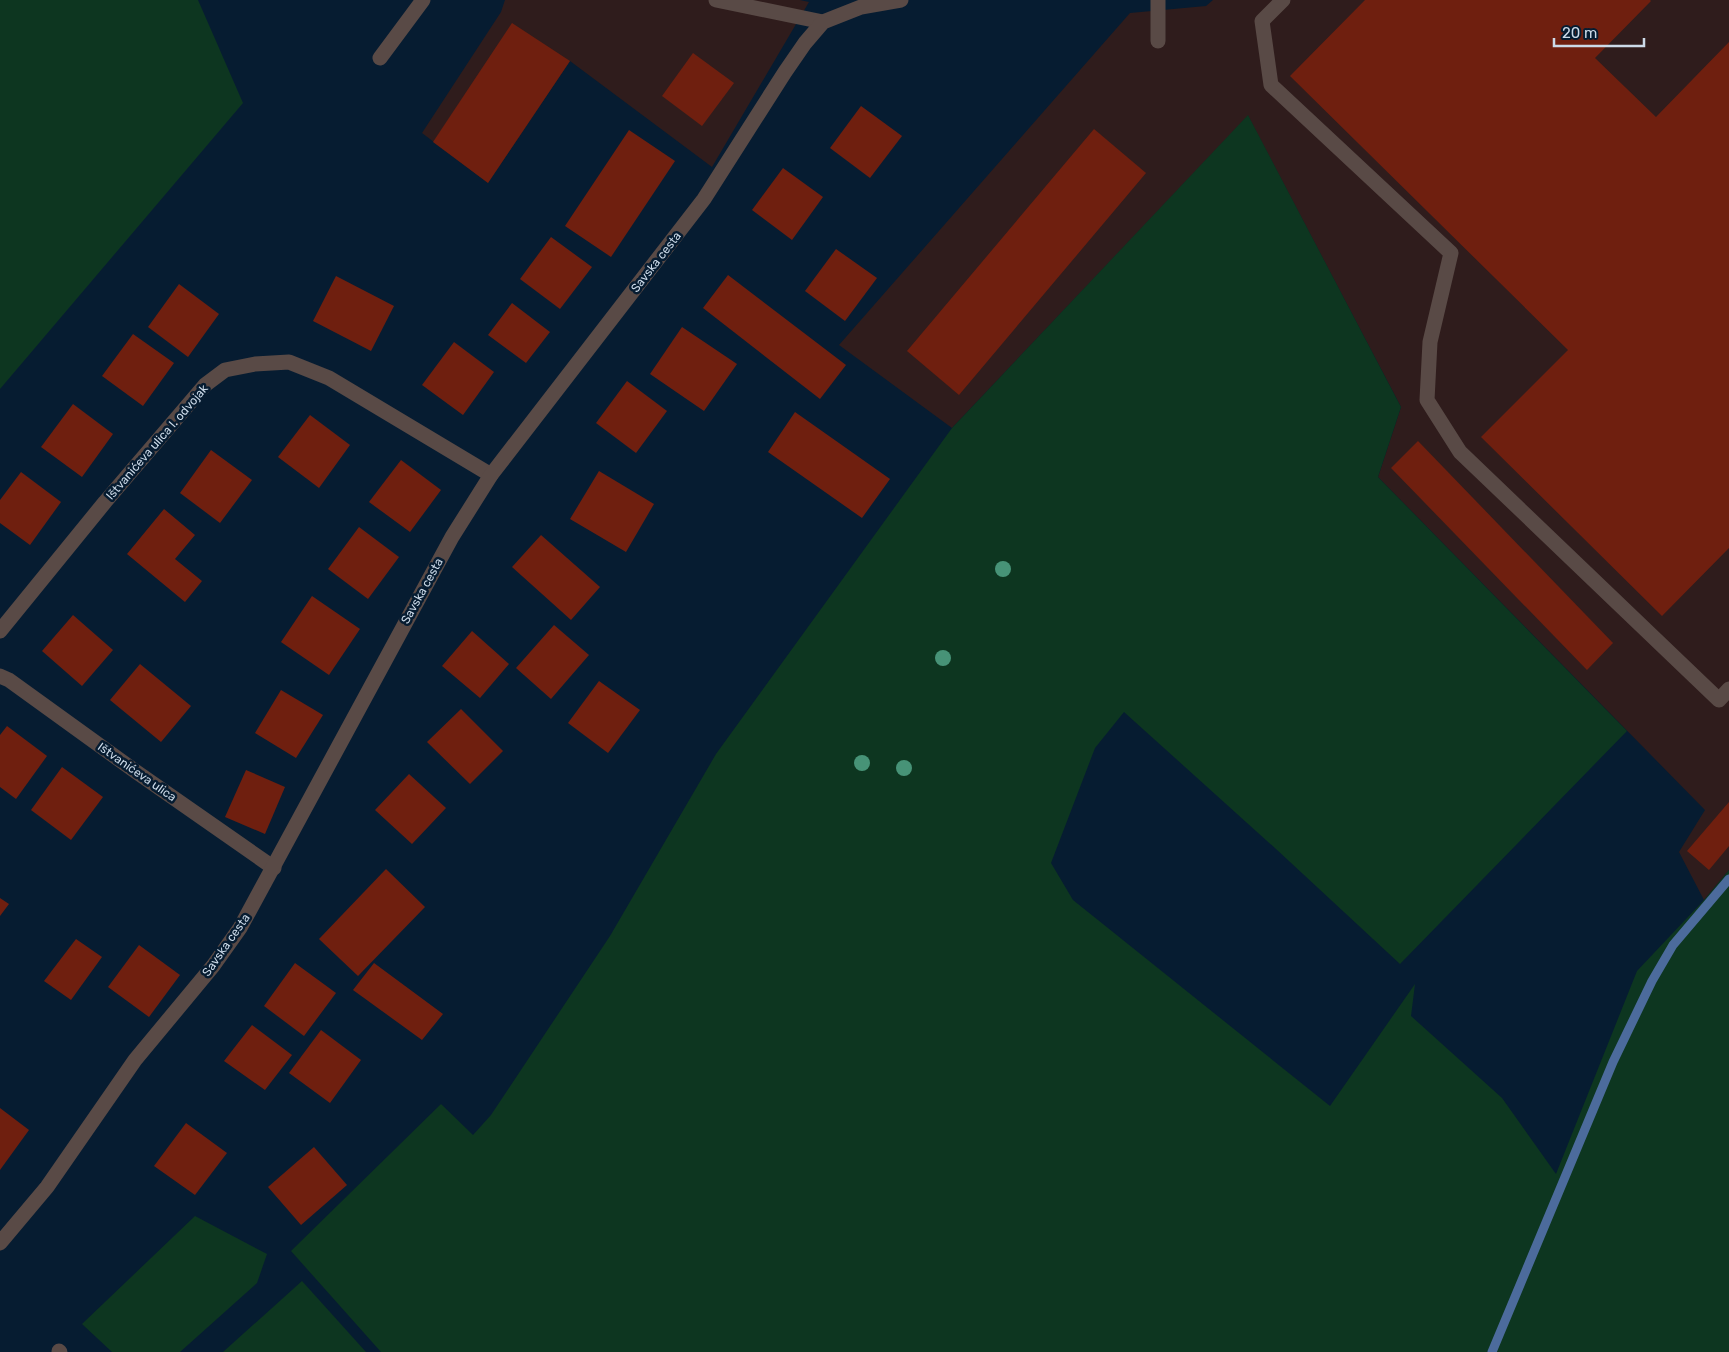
<svg xmlns="http://www.w3.org/2000/svg" width="1729" height="1352" viewBox="0 0 1729 1352" font-family="Rubik,sans-serif">
	<rect width="100%" height="100%" fill="#061c31"/>
	<!-- commercial -->
	<g fill="#2f1c1c">
		<path d="M505,0H800L809,2L712,167L570,61L488,183L422,133L501,12Z"/>
		<path d="M1213,0H1729V870L1704,900L1679,852L1705,810L1378,477L1401,407L1248,116L952,428L839,345L1130,13L1206,6Z"/>
	</g>
	<!-- green -->
	<g fill="#0d3620">
		<path d="M0,0H198L243,103L0,389Z"/>
		<path d="M1248,115L1401,407L1378,477L1627,731L1400,964L1276,849L1124,712L1095,748L1051,863L1073,900L1330,1106L1415,984L1411,1016L1502,1098L1556,1174L1637,971L1704,900L1729,870V1352H381L291,1251L441,1104L473,1135L491,1115L610,936L716,754L952,428Z"/>
		<path d="M195,1216L267,1254L257,1283L180,1352H112L82,1324Z"/>
		<path d="M302,1281L366,1352H223Z"/>
	</g>
	<g fill="none" stroke-linecap="round" stroke-linejoin="round">
		<!-- stream -->
		<path stroke="#4c6b9c" stroke-width="9" d="M1492,1352L1613,1062L1652,981L1673,945L1729,879"/>
	</g>
	<!-- building -->
	<g fill="#6f1f0f">
		<path d="M1365,0H1650L1651,1L1595,58L1656,117L1729,42V548L1662,616L1481,437L1568,350L1290,76Z"/>
		<path d="M512,23L570,61L488,183L433,142Z"/>
		<path d="M693,53L734,83L702,126L662,96Z"/>
		<path d="M861,106L902,136L870,178L830,148Z"/>
		<path d="M1094,129L1146,173L959,395L907,351Z"/>
		<path d="M629,130L675,161L611,257L565,226Z"/>
		<path d="M783,168L823,197L792,240L752,210Z"/>
		<path d="M551,237L592,267L560,309L520,279Z"/>
		<path d="M836,249L877,278L845,321L805,291Z"/>
		<path d="M728,275L846,365L820,399L703,308Z"/>
		<path d="M336,276L394,306L371,351L313,321Z"/>
		<path d="M179,284L219,314L188,357L148,327Z"/>
		<path d="M512,303L550,332L526,363L488,335Z"/>
		<path d="M682,327L737,364L704,411L650,374Z"/>
		<path d="M133,334L174,363L143,406L102,376Z"/>
		<path d="M454,342L494,372L463,415L422,385Z"/>
		<path d="M627,381L667,411L636,453L596,423Z"/>
		<path d="M73,404L113,434L82,477L41,447Z"/>
		<path d="M795,412L890,479L862,518L768,452Z"/>
		<path d="M310,415L350,445L319,488L278,457Z"/>
		<path d="M1418,441L1613,643L1587,670L1391,468Z"/>
		<path d="M211,450L252,480L220,523L180,493Z"/>
		<path d="M401,460L441,490L410,532L369,502Z"/>
		<path d="M599,471L654,504L626,552L570,519Z"/>
		<path d="M21,472L61,502L30,545L0,523V500Z"/>
		<path d="M164,509L195,535L175,559L202,581L185,602L127,554Z"/>
		<path d="M359,527L399,557L368,599L328,569Z"/>
		<path d="M541,535L600,587L571,620L512,567Z"/>
		<path d="M312,596L360,629L329,675L281,642Z"/>
		<path d="M73,615L113,650L82,686L42,651Z"/>
		<path d="M554,625L589,655L551,699L516,668Z"/>
		<path d="M472,631L509,664L480,698L442,666Z"/>
		<path d="M140,664L191,706L161,742L110,700Z"/>
		<path d="M599,681L640,710L608,753L568,723Z"/>
		<path d="M281,690L323,715L296,758L255,733Z"/>
		<path d="M461,709L503,751L470,784L427,742Z"/>
		<path d="M7,726L47,756L16,799L0,787V735Z"/>
		<path d="M62,767L103,797L71,840L31,810Z"/>
		<path d="M246,770L285,787L265,834L225,817Z"/>
		<path d="M409,774L446,808L412,844L375,810Z"/>
		<path d="M1729,802V846L1709,870L1687,851Z"/>
		<path d="M386,869L425,907L358,976L319,939Z"/>
		<path d="M0,898L9,904L0,916Z"/>
		<path d="M76,939L102,957L71,1000L44,981Z"/>
		<path d="M139,945L180,975L149,1017L108,987Z"/>
		<path d="M295,963L336,993L304,1036L264,1006Z"/>
		<path d="M374,963L443,1014L422,1040L353,990Z"/>
		<path d="M252,1025L292,1055L265,1090L224,1061Z"/>
		<path d="M321,1030L361,1060L330,1103L289,1073Z"/>
		<path d="M0,1108L29,1130L0,1170Z"/>
		<path d="M186,1123L227,1153L195,1195L154,1166Z"/>
		<path d="M314,1147L347,1185L301,1225L268,1187Z"/>
	</g>
	<g fill="none" stroke-linecap="round" stroke-linejoin="round">
		<!-- minor -->
		<g stroke="#594a46" stroke-width="15">
			<path d="M716,0L823,22"/>
			<path d="M1283,0L1262,21L1271,85L1451,253L1430,342L1427,400L1460,452L1719,700L1729,689"/>
			<path d="M1158,41V0"/>
			<path d="M380,58L423,0"/>
			<path d="M0,631L105,502L205,385L225,370L255,364L289,362L329,378L491,475"/>
			<path d="M0,676L9,680L135,771L274,868"/>
			<path d="M0,1243L47,1187L135,1060L213,966L240,928L452,537L491,475L704,199L785,72L805,43L823,22L861,7L901,0"/>
			<path d="M59,1351L60,1352"/>
		</g>
	</g>
	<!-- trees -->
	<g fill="#479377">
		<circle cx="1003" cy="569" r="8"/>
		<circle cx="943" cy="658" r="8"/>
		<circle cx="862" cy="763" r="8"/>
		<circle cx="904" cy="768" r="8"/>
	</g>
	<g text-anchor="middle" stroke-width="5" stroke-linejoin="round" paint-order="stroke">
		<!-- street labels -->
		<g font-size="12" fill="#ccdae8" stroke="#061c31">
			<text transform="translate(656 262) rotate(-52)" y="4">Savska cesta</text>
			<text transform="translate(157 442) rotate(-49)" y="4">Ištvanićeva ulica I. odvojak</text>
			<text transform="translate(422 591) rotate(-61)" y="4">Savska cesta</text>
			<text transform="translate(137 772) rotate(35)" y="4">Ištvanićeva ulica</text>
			<text transform="translate(226 945) rotate(-55)" y="4">Savska cesta</text>
		</g>
	</g>
	<!-- scale -->
	<path d="M1554 38v8h90v-8" fill="none" stroke="#ccdae8" stroke-width="2.5"/>
	<text x="1562" y="38" font-size="15" fill="#ccdae8" stroke="#061c31" stroke-width="4" paint-order="stroke">20 m</text>
</svg>
